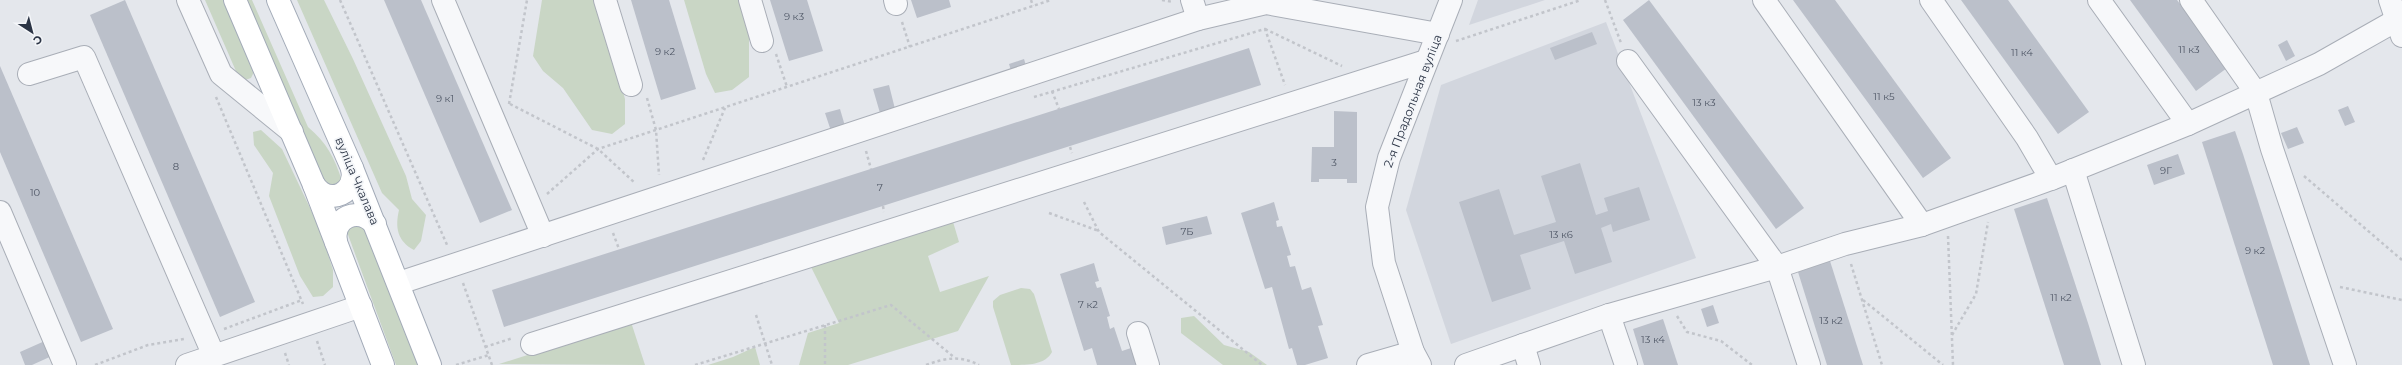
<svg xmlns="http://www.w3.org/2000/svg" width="2402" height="365" viewBox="0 0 2402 365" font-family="Montserrat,sans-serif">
	<rect width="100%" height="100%" fill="#e4e7ec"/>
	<!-- built -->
	<g fill="#d2d6de">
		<path d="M1478,0H1545L1469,25Z"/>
		<path d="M1606,22L1696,258L1451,344L1406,210L1441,85Z"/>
	</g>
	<!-- green -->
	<g fill="#c9d6c5">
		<path d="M205,0H225L254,72L251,78L245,80L239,78Z"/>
		<path d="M246,0H252L308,127C326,142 335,158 342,181L331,188L324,182Z"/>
		<path d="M297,0H324L353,59L406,176L412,199L426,215L421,241L414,250C397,241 395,227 399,210L382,193Z"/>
		<path d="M542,0H598L625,99V124L612,134L592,130L563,88L543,71L533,56Z"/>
		<path d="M684,0H741L749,22V77L732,90L715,93L706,74Z"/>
		<path d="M261,130L282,149L320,229L333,270V287L323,296L313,297L300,276L269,196L273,173L254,145L253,132Z"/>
		<path d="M951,215L959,242L928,256L940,292L989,276L958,331L848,365H799L808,333L839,323L810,265Z"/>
		<path d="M364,223L419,365H396L347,232L348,224Z"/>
		<path d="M1021,288L1030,289L1034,294L1052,352C1045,365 1028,365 1011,365L993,307V301L1000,295Z"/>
		<path d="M1194,316L1224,345L1249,352L1267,365H1223L1181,333V318Z"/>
		<path d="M631,322L645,365L499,364Z"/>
		<path d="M755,347L760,365H708L733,357Z"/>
	</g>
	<!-- building -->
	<g fill="#bbc0ca">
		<path d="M125,0L255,302L220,317L90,15Z"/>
		<path d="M384,0H421L512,210L480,223Z"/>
		<path d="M631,0H669L696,89L661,100Z"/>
		<path d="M770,0H807L823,51L789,61Z"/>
		<path d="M911,0H949L951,7L917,18Z"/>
		<path d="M1649,0L1804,208L1776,229L1623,20Z"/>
		<path d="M1793,0H1835L1951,158L1923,178Z"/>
		<path d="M1961,0H2008L2089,112L2058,134Z"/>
		<path d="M2130,0H2177L2227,68L2196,91Z"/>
		<path d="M1592,32L1597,44L1555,60L1550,48Z"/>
		<path d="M2287,40L2295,56L2286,61L2278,45Z"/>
		<path d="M1249,48L1261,85L504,327L492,290Z"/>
		<path d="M1024,59L1027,69L1012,74L1009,64Z"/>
		<path d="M0,66L113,329L81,342L0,152Z"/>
		<path d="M889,85L895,109L880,113L873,89Z"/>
		<path d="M2348,106L2355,122L2345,126L2338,110Z"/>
		<path d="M840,109L845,126L831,131L825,113Z"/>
		<path d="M1334,111L1357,112V183H1347V179H1319V182H1311L1312,147H1334Z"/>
		<path d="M2297,127L2304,143L2288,149L2281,133Z"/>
		<path d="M2235,131L2243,154L2310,365H2273L2202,142Z"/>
		<path d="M2178,154L2185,174L2154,185L2147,165Z"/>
		<path d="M1580,163L1596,215L1608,211L1604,198L1639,187L1650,220L1613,232L1611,224L1601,228L1612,262L1575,274L1564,241L1520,255L1531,289L1492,302L1459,202L1499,189L1514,235L1556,222L1541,176Z"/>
		<path d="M2047,198L2088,323L2101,365H2064L2014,209Z"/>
		<path d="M1274,202L1279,220L1276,221L1277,227L1282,226L1291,255L1287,256L1290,267L1295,266L1302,290L1311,287L1323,325L1318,326L1328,358L1305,365H1297L1292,348L1289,349L1272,287L1265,289L1241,213Z"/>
		<path d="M1207,216L1212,234L1166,245L1162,227Z"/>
		<path d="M1830,261L1863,365H1827L1798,272Z"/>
		<path d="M1094,263L1099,281L1095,282L1097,288L1101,287L1110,316L1107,317L1110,329L1114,327L1122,351L1131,348L1136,365H1097L1092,348L1084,351L1060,274Z"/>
		<path d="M1713,305L1719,323L1707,327L1701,309Z"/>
		<path d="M1663,319L1678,365H1644L1633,329Z"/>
		<path d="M47,340L54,355L32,365H25L20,352Z"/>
	</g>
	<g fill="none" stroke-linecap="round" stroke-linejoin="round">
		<defs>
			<g id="minor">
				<path d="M188,0L221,74L292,132"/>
				<path d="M443,0L543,236"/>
				<path d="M605,0L631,85"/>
				<path d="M750,0L762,41"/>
				<path d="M895,0L896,4"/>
				<path d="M1192,0L1198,19"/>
				<path d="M1764,0L1922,225"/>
				<path d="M1931,0L2027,138L2051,179"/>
				<path d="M2099,0L2188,124"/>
				<path d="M2191,0L2256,93L2272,149L2345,365"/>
				<path d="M2390,0L2402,36"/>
				<path d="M1628,61L1777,267L1809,365"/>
				<path d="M29,74L84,57L214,356"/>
				<path d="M2073,170L2134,365"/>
				<path d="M0,212L65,365"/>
				<path d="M399,283L1198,19L1266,3L1438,34"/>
				<path d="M1609,315L1626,365"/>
				<path d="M1138,333L1148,365"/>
				<path d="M532,344L1426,61"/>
				<path d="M1523,345L1529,365"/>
				<path d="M187,365L361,306"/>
				<path d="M1368,365L1413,352"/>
				<path d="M1420,365L1413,352L1384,263L1377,207L1389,158L1451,0"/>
				<path d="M1466,365L1609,315L1777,267L1845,244L1922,225L2051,179L2188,124L2319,64L2402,17"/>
			</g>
			<g id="major">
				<path d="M235,0L314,185L383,365"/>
				<path d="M278,0L352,168L430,365"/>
				<path d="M314,185C329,207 358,193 352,168"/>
				<path d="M336,242C332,217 358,206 375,224"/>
			</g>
		</defs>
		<!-- minor casing -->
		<use href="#minor" stroke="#a9aeb7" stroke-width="24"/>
		<!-- major casing -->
		<use href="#major" stroke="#a3abb8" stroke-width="24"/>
		<!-- path -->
		<g stroke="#c2c5cb" stroke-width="2.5" stroke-dasharray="3 3" stroke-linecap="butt">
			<path d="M340,0L448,247"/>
			<path d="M1031,0L1033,6"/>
			<path d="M1162,0L1173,2"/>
			<path d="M1605,0L1621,43"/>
			<path d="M902,22L910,47"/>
			<path d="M1265,29L1342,66"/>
			<path d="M1456,41L1581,0"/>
			<path d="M776,54L787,87"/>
			<path d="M1052,91L1059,109"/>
			<path d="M216,97L303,304"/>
			<path d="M1034,97L1265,29L1285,85"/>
			<path d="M647,98L656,130L659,175"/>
			<path d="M509,104L527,0"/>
			<path d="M510,104L598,149L635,183"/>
			<path d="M1070,147L1072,153"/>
			<path d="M866,151L871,169"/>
			<path d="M703,160L725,108"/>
			<path d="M2304,176L2402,260"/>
			<path d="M547,194L598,149L1051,0"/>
			<path d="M1084,202L1099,232L1262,365"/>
			<path d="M883,206L884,212"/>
			<path d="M1049,213L1099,231"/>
			<path d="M613,233L619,249"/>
			<path d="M1948,236L1953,365"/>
			<path d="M1851,264L1882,365"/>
			<path d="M463,283L492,365"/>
			<path d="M2340,287L2402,300"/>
			<path d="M1863,300L1943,365"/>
			<path d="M756,315L772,365"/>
			<path d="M1677,316L1687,332L1721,341L1752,365"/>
			<path d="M825,325V365"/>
			<path d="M224,329L302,300"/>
			<path d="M1952,335L1976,294L1988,222"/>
			<path d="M317,341L325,365"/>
			<path d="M485,347L513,338"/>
			<path d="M285,353L289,365"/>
			<path d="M95,365L148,345L184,339"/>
			<path d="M456,365L489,355"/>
			<path d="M695,365L891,305L955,358"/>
			<path d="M926,365C945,358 960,355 979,365"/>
		</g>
		<!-- minor -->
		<use href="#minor" stroke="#f7f8fa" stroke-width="22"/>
		<!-- major -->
		<use href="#major" stroke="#fff" stroke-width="22"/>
	</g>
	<g text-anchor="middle" stroke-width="3.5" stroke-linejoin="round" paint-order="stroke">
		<!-- number labels -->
		<g font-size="10" fill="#4f5766">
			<text x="794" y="20">9 к3</text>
			<text x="2189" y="53">11 к3</text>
			<text x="665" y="55">9 к2</text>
			<text x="2022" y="56">11 к4</text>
			<text x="1884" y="100">11 к5</text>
			<text x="445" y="102">9 к1</text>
			<text x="1704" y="106">13 к3</text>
			<text x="1334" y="166">3</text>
			<text x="176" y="170">8</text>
			<text x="2166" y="174">9Г</text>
			<text x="880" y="191">7</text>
			<text x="35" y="196">10</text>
			<text x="1187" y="235">7Б</text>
			<text x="1561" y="238">13 к6</text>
			<text x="2255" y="254">9 к2</text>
			<text x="2061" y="301">11 к2</text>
			<text x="1088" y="308">7 к2</text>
			<text x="1831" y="324">13 к2</text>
			<text x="1653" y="343">13 к4</text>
		</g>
		<!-- street labels -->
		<g font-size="12" fill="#2b3445" stroke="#f4f6f9">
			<text transform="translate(1413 101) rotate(-69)" y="4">2-я Прадольная вуліца</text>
			<text transform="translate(357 181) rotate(67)" y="4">вуліца Чкалава</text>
		</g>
	</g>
	<!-- north arrow -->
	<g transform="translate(32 32) rotate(144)" stroke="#f4f6f9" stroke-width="3" paint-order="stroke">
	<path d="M0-3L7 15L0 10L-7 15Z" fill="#2b3445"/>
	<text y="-6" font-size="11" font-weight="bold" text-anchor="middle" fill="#2b3445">С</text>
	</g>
</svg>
